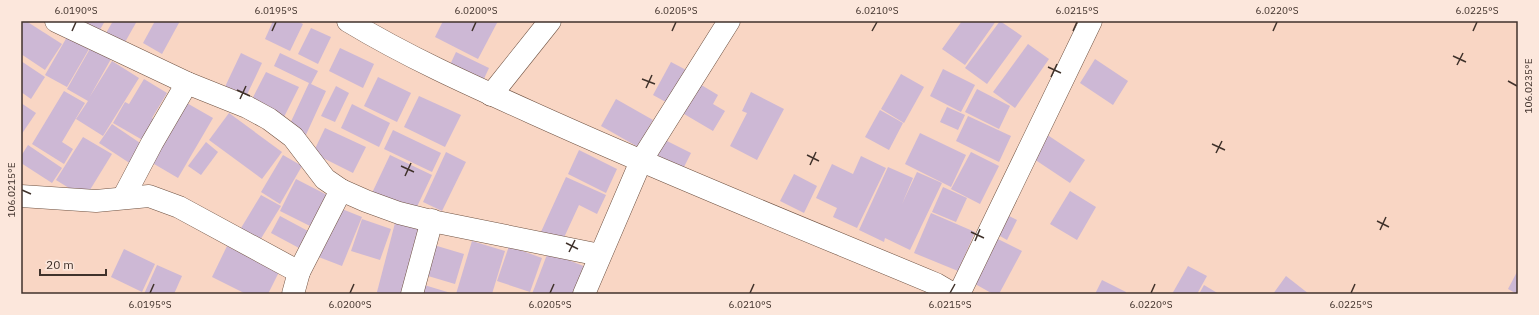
<svg xmlns="http://www.w3.org/2000/svg" width="1539" height="315" viewBox="0 0 1539 315" font-family="'IBM Plex Sans',sans-serif">
	<rect width="100%" height="100%" fill="#f9d6c4"/>
	<!-- building -->
	<g fill="#cdb8d5">
		<path d="M22,21H26L62,44L45,70L21,54Z"/>
		<path d="M77,21H105L98,33Z"/>
		<path d="M113,21H137L120,51L102,40Z"/>
		<path d="M155,21H180L162,54L143,43Z"/>
		<path d="M273,21H297L303,24L290,51L265,39Z"/>
		<path d="M443,21H498L478,59L435,37Z"/>
		<path d="M962,21H996L965,65L942,49Z"/>
		<path d="M1000,21L1022,36L987,84L965,68Z"/>
		<path d="M311,28L331,37L318,64L298,54Z"/>
		<path d="M67,37L89,49L67,87L45,75Z"/>
		<path d="M1028,44L1049,59L1015,108L993,92Z"/>
		<path d="M91,47L111,59L89,98L112,61L139,78L103,136L76,119L88,101L67,89Z"/>
		<path d="M340,48L374,64L363,88L329,71Z"/>
		<path d="M456,52L489,68L481,85L448,69Z"/>
		<path d="M241,53L262,63L244,101L223,91Z"/>
		<path d="M280,53L318,71L311,84L326,91L305,137L288,128L309,83L274,66Z"/>
		<path d="M1095,59L1128,81L1113,105L1080,83Z"/>
		<path d="M21,61L45,77L31,99L21,92Z"/>
		<path d="M671,62L690,72L673,106L653,95Z"/>
		<path d="M943,69L975,85L961,112L930,96Z"/>
		<path d="M266,72L299,87L282,121L249,105Z"/>
		<path d="M901,74L924,87L904,123L881,109Z"/>
		<path d="M378,77L411,93L397,122L364,106Z"/>
		<path d="M144,79L167,93L152,118L158,122L146,142L113,123L125,102L129,104Z"/>
		<path d="M698,83L718,95L713,104L725,111L713,131L679,111Z"/>
		<path d="M336,86L349,93L335,122L321,116Z"/>
		<path d="M977,89L1010,106L999,129L965,112Z"/>
		<path d="M64,91L85,103L62,142L73,149L64,164L32,144Z"/>
		<path d="M751,92L784,109L757,160L730,146L747,113L742,111Z"/>
		<path d="M419,96L461,115L445,147L404,127Z"/>
		<path d="M616,99L653,120L638,147L601,126Z"/>
		<path d="M185,102L213,118L178,178L149,161Z"/>
		<path d="M21,103L36,113L21,135Z"/>
		<path d="M352,104L390,123L379,147L341,128Z"/>
		<path d="M947,107L965,115L958,130L940,122Z"/>
		<path d="M880,110L903,123L889,150L865,137Z"/>
		<path d="M229,113L282,152L262,179L209,140Z"/>
		<path d="M968,116L1011,136L999,162L956,141Z"/>
		<path d="M112,124L143,145L131,164L99,143Z"/>
		<path d="M325,128L366,147L353,173L313,153Z"/>
		<path d="M393,130L441,153L432,172L384,149Z"/>
		<path d="M920,133L966,155L951,187L905,164Z"/>
		<path d="M1046,134L1085,160L1070,183L1031,157Z"/>
		<path d="M83,137L112,154L85,198L56,180Z"/>
		<path d="M665,140L691,153L681,173L655,160Z"/>
		<path d="M206,142L218,152L201,175L188,166Z"/>
		<path d="M28,145L62,168L52,183L21,163V156Z"/>
		<path d="M579,150L617,169L606,193L568,174Z"/>
		<path d="M446,152L466,162L442,211L423,202Z"/>
		<path d="M971,152L999,166L980,204L951,189Z"/>
		<path d="M283,155L302,166L280,204L261,192Z"/>
		<path d="M390,155L432,175L414,213L372,193Z"/>
		<path d="M861,156L886,168L857,228L833,217L837,208L816,198L832,164L853,174Z"/>
		<path d="M888,167L913,178L902,204L917,172L942,183L910,250L885,238L884,242L859,230Z"/>
		<path d="M794,174L817,186L804,213L780,201Z"/>
		<path d="M566,177L606,195L597,214L579,205L561,244L540,234Z"/>
		<path d="M296,179L329,196L312,227L280,211Z"/>
		<path d="M943,187L967,198L956,222L932,212Z"/>
		<path d="M1070,191L1096,207L1077,240L1050,224Z"/>
		<path d="M261,195L281,206L257,245L238,233Z"/>
		<path d="M337,207L362,217L342,266L316,256Z"/>
		<path d="M931,213L975,232L958,271L914,253Z"/>
		<path d="M1003,213L1017,220L1007,240L993,232Z"/>
		<path d="M280,216L308,231L299,248L271,233Z"/>
		<path d="M362,219L391,229L380,260L351,251Z"/>
		<path d="M395,223L426,231L409,294H385L377,292Z"/>
		<path d="M992,236L1022,251L999,294H993L968,280Z"/>
		<path d="M472,241L505,251L492,294H456Z"/>
		<path d="M427,243L464,254L455,284L418,273Z"/>
		<path d="M227,246L279,272L268,294H246L212,277Z"/>
		<path d="M509,246L542,258L530,292L497,281Z"/>
		<path d="M124,249L155,264L142,292L111,277Z"/>
		<path d="M548,252L586,267L575,294H532Z"/>
		<path d="M157,265L182,276L174,294H144Z"/>
		<path d="M1188,266L1207,276L1197,294H1172Z"/>
		<path d="M1518,270V294H1517L1508,289Z"/>
		<path d="M1286,276L1309,294H1273Z"/>
		<path d="M1102,280L1126,292V294H1095Z"/>
		<path d="M421,284L454,294H418Z"/>
		<path d="M1204,285L1219,294H1199Z"/>
	</g>
	<g fill="none" stroke-linecap="round" stroke-linejoin="round">
		<defs>
			<g id="street">
				<path d="M56,21L187,83L247,107L269,119L293,137L325,179L341,190L366,201L399,213L427,220L600,255"/>
				<path d="M348,21C414,61 486,92 557,124C682,180 809,231 936,284L953,294"/>
				<path d="M491,95L550,21"/>
				<path d="M21,196L96,201L149,196L179,207L299,272L341,190"/>
				<path d="M123,198L152,143L187,83"/>
				<path d="M293,294L299,272"/>
				<path d="M412,294L432,220"/>
				<path d="M584,294L641,161L729,21"/>
				<path d="M959,294L1091,21"/>
			</g>
		</defs>
		<!-- street casing -->
		<use href="#street" stroke="#6e5141" stroke-width="23"/>
		<!-- street -->
		<use href="#street" stroke="#fff" stroke-width="22"/>
	</g>
	<!-- ticks -->
	<path fill="none" stroke="#40322b" stroke-width="1.5" d="M72,31L76,22M272,31L276,22M472,31L476,22M672,31L676,22M872,31L877,22M1073,31L1077,22M1273,31L1277,22M1473,31L1477,22M1453,56L1466,62M1457,65L1463,53M1048,67L1061,73M1051,77L1057,64M642,79L655,84M1508,81L1517,86M646,88L652,75M237,90L250,96M240,99L246,86M1212,144L1225,150M1216,153L1222,141M807,155L819,161M810,165L816,152M401,166L414,172M405,176L411,163M22,190L31,194M1377,221L1389,227M1380,230L1386,217M971,232L984,238M975,241L980,229M566,243L578,249M569,252L575,240M150,293L154,284M350,293L354,284M550,293L554,284M750,293L754,284M950,293L955,284M1151,293L1155,284M1351,293L1355,284"/>
	<!-- border -->
	<rect width="1539" height="315" fill="none" stroke="#fce7dc" stroke-width="44"/>
	<!-- scale -->
	<path d="M40 269v6h66v-6" fill="none" stroke="#40322b" stroke-width="2"/>
	<text x="46" y="269" font-size="12" fill="#40322b" stroke="#fce7dc" stroke-width="3" paint-order="stroke">20 m</text>
	<rect x="22" y="22" width="1495" height="271" fill="none" stroke="#40322b" stroke-width="1.5"/>
	<g font-size="10" text-anchor="middle" fill="#40322b">
		<text x="76" y="14">6.0190°S</text>
		<text x="276" y="14">6.0195°S</text>
		<text x="476" y="14">6.0200°S</text>
		<text x="676" y="14">6.0205°S</text>
		<text x="877" y="14">6.0210°S</text>
		<text x="1077" y="14">6.0215°S</text>
		<text x="1277" y="14">6.0220°S</text>
		<text x="1477" y="14">6.0225°S</text>
		<text transform="translate(1528 86) rotate(-90)" y="4">106.0235°E</text>
		<text transform="translate(11 190) rotate(-90)" y="4">106.0215°E</text>
		<text x="150" y="308">6.0195°S</text>
		<text x="350" y="308">6.0200°S</text>
		<text x="550" y="308">6.0205°S</text>
		<text x="750" y="308">6.0210°S</text>
		<text x="950" y="308">6.0215°S</text>
		<text x="1151" y="308">6.0220°S</text>
		<text x="1351" y="308">6.0225°S</text>
	</g>
</svg>
